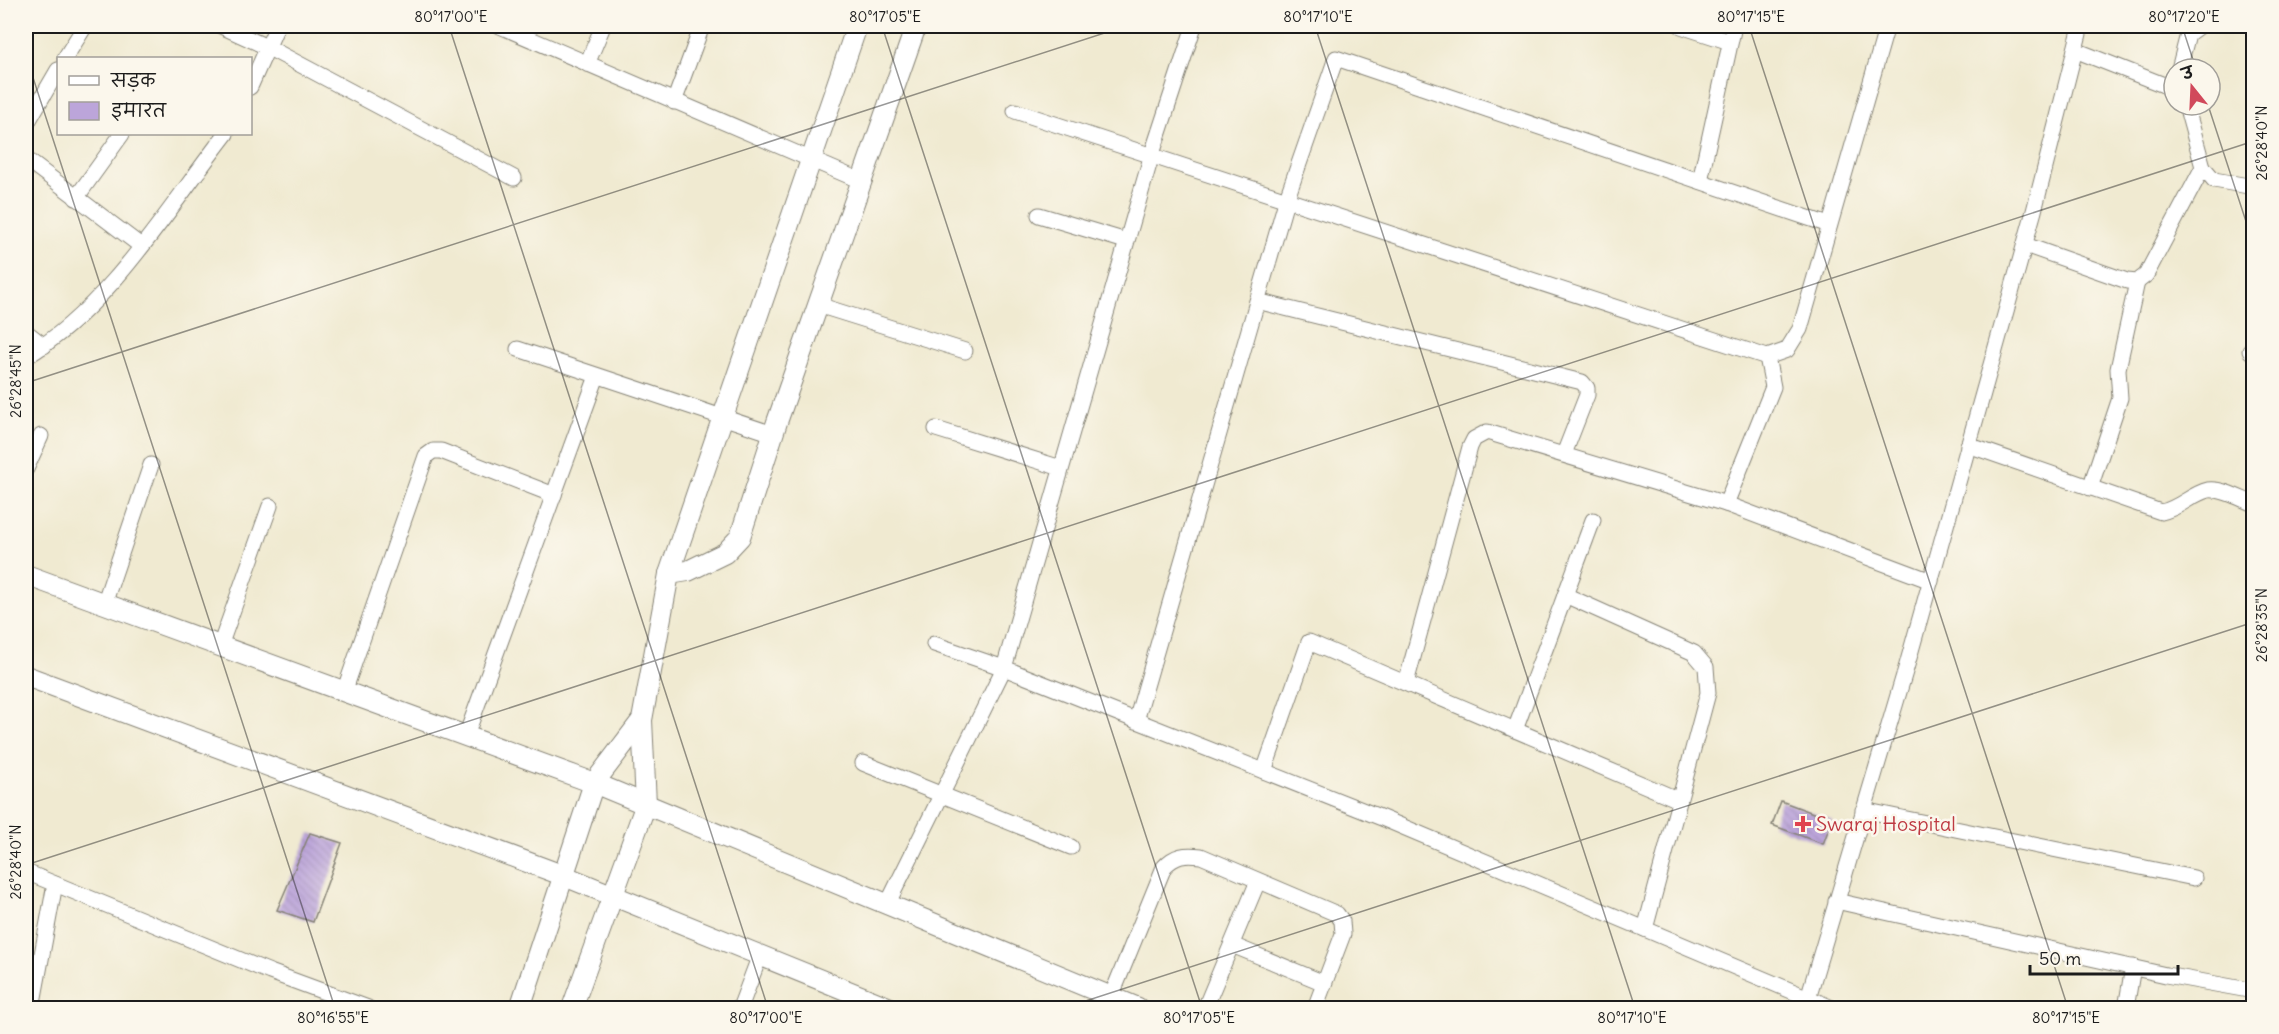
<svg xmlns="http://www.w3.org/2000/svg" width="2279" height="1034" viewBox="0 0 2279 1034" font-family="Delius,'Playpen Sans Deva',sans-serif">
	<defs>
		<pattern id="building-back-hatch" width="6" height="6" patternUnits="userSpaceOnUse" patternTransform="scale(1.5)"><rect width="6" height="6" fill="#bca5da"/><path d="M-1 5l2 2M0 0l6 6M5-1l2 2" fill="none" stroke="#a18dba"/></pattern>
	</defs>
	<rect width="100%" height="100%" fill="#fbf7ec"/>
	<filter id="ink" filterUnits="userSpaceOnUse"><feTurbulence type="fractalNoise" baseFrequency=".0167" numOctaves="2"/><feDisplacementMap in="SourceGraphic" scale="12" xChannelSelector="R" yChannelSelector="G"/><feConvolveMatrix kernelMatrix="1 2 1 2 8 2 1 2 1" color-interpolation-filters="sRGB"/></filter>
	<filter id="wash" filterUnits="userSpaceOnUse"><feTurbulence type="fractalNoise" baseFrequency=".008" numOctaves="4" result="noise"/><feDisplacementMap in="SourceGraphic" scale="24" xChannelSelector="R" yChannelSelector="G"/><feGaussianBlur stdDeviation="1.35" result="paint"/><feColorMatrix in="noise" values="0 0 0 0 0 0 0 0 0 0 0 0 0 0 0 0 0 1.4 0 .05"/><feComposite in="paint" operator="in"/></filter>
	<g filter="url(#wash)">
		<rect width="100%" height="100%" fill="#f0ead1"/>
		<g id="blocks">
			<!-- building -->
			<g fill="url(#building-back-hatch)">
				<path d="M1781,801L1832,820L1823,844L1772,825Z"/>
				<path d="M310,833L342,843L313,922L277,910Z"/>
			</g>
		</g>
	</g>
	<g filter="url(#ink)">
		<use href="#blocks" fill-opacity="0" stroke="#868376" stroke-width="1.5"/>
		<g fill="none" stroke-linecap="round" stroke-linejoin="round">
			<defs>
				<g id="minor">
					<path d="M221,26L269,48L514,178"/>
					<path d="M500,26L861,181"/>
					<path d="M1681,26L1730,42"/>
					<path d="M2075,50L2174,89"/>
					<path d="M65,58L85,26"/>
					<path d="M587,64L603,26"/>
					<path d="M2179,69L2188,34L2199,26"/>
					<path d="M250,87L277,26"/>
					<path d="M674,102L702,26"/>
					<path d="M2186,105L2203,167L2214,180L2254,187"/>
					<path d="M1015,111L1767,357L1787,350L1800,329L1887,26"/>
					<path d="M26,125L58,70"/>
					<path d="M26,159L141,246"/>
					<path d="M1700,181L1734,26"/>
					<path d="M76,198L122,134"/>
					<path d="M1039,215L1126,241"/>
					<path d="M2025,245L2127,281L2137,282L2146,275L2203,167"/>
					<path d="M1257,301L1582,382L1587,388V395L1564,454"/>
					<path d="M818,305L965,351"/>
					<path d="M26,332L44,346"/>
					<path d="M518,349L773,434"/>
					<path d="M2250,351L2254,350"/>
					<path d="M26,357C111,305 166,211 226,134"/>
					<path d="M936,429L1061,468"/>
					<path d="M1968,445L2161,512C2179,509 2191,494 2208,490C2222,488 2241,499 2254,504"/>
					<path d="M26,469L41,436"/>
					<path d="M2090,488L2120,398L2118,369L2137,282"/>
					<path d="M1726,504L1773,387L1767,357"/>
					<path d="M1565,595L1694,653L1706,667L1708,693L1645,929"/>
					<path d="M104,604L151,465"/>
					<path d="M934,644L1004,668L1382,818L1832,1008"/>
					<path d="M220,646L270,506"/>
					<path d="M1406,683L1470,447L1474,439L1487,432L1726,504L1931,581"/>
					<path d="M344,692L426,456L433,451H441L554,495"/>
					<path d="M1136,721L1287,198L1336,58L1829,225"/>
					<path d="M1515,730L1593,520"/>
					<path d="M466,736L597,376"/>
					<path d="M863,763L1071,847"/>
					<path d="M1264,771L1309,642L1679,800"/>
					<path d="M1863,810L2194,878"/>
					<path d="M26,872L270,972L368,1008"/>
					<path d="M1836,901L2166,975L2254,991"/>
					<path d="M887,905L1004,668L1152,154L1194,26"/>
					<path d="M1232,945L1324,983"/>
					<path d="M1111,997L1164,867C1175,855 1185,854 1201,856L1337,914L1342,921L1343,934L1315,1008"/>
					<path d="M32,1008L55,884"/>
					<path d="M740,1008L760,955"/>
					<path d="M1205,1008L1258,881"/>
					<path d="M1805,1008L1907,665L2034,211L2081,26"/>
					<path d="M2126,1008L2133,967"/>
				</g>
				<g id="tertiary">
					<path d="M669,574L688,571L725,553L740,537L777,422L916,26"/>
					<path d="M26,575L594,783L1138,1008"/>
					<path d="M26,676L562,875L890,1008"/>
					<path d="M520,1008L594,783L642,720"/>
					<path d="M572,1008L646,804L642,720L669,574L857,26"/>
				</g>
			</defs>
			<!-- minor casing -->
			<use href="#minor" stroke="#868376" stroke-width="17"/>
			<!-- tertiary casing -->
			<use href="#tertiary" stroke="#868376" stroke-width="22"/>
			<!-- minor -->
			<use href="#minor" stroke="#fff" stroke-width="15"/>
			<!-- tertiary -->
			<use href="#tertiary" stroke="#fff" stroke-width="20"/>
		</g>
	</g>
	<!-- ticks -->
	<path fill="none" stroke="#1c1c1c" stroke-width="1.5" stroke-opacity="0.45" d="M449,26L768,1008M882,26L1202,1008M1315,26L1635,1008M1749,26L2068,1008M2182,26L2196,69M26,56L335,1008M2208,105L2254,246M26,383L1126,26M26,865L2254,141M1064,1008L2254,622"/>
	<!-- markers -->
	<path fill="#e0444e" stroke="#fbf7ec" stroke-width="2" d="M1800 815h6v6h6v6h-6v6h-6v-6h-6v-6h6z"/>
	<g text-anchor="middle" stroke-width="5" stroke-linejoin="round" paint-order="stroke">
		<!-- health labels -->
		<g font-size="20" fill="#be3a42" stroke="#fbf7ec" text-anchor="start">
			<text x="1816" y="831">Swaraj Hospital</text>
		</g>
	</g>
	<!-- margin -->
	<rect width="2279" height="1034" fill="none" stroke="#fbf7ec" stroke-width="66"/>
	<!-- legend -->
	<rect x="57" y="57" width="195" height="78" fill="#fbf7ec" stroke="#a29f99" stroke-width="1.5"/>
	<rect x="69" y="76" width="30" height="9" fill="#ffffff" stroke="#a29f99" stroke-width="1.5"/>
	<text x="111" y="87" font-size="18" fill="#1c1c1c">सड़क</text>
	<rect x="69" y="102" width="30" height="18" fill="#bca5da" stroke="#a29f99" stroke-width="1.5"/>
	<text x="111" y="117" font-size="18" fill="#1c1c1c">इमारत</text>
	<!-- north arrow -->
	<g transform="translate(2192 87) rotate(342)"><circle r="28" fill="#fbf7ec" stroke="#a29f99" stroke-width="1.5"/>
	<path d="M0-4.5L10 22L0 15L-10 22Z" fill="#d1495b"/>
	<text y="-9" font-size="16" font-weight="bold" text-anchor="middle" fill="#1c1c1c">उ</text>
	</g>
	<!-- scale -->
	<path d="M2030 965v9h148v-9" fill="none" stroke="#1c1c1c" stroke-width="3"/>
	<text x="2039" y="965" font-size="18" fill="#1c1c1c" stroke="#fbf7ec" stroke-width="4.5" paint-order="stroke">50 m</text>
	<rect x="33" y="33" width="2213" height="968" fill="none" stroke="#1c1c1c" stroke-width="2"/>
	<g font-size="15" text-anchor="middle" fill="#1c1c1c">
		<text x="451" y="22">80°17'00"E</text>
		<text x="885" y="22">80°17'05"E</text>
		<text x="1318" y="22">80°17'10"E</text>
		<text x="1751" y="22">80°17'15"E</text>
		<text x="2184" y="22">80°17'20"E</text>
		<text transform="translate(2262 143) rotate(-90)" y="5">26°28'40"N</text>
		<text transform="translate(16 381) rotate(-90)" y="5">26°28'45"N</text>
		<text transform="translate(2262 625) rotate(-90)" y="5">26°28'35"N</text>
		<text transform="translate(16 862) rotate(-90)" y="5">26°28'40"N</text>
		<text x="333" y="1023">80°16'55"E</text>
		<text x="766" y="1023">80°17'00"E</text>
		<text x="1199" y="1023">80°17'05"E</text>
		<text x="1632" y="1023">80°17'10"E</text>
		<text x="2066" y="1023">80°17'15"E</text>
	</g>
</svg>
